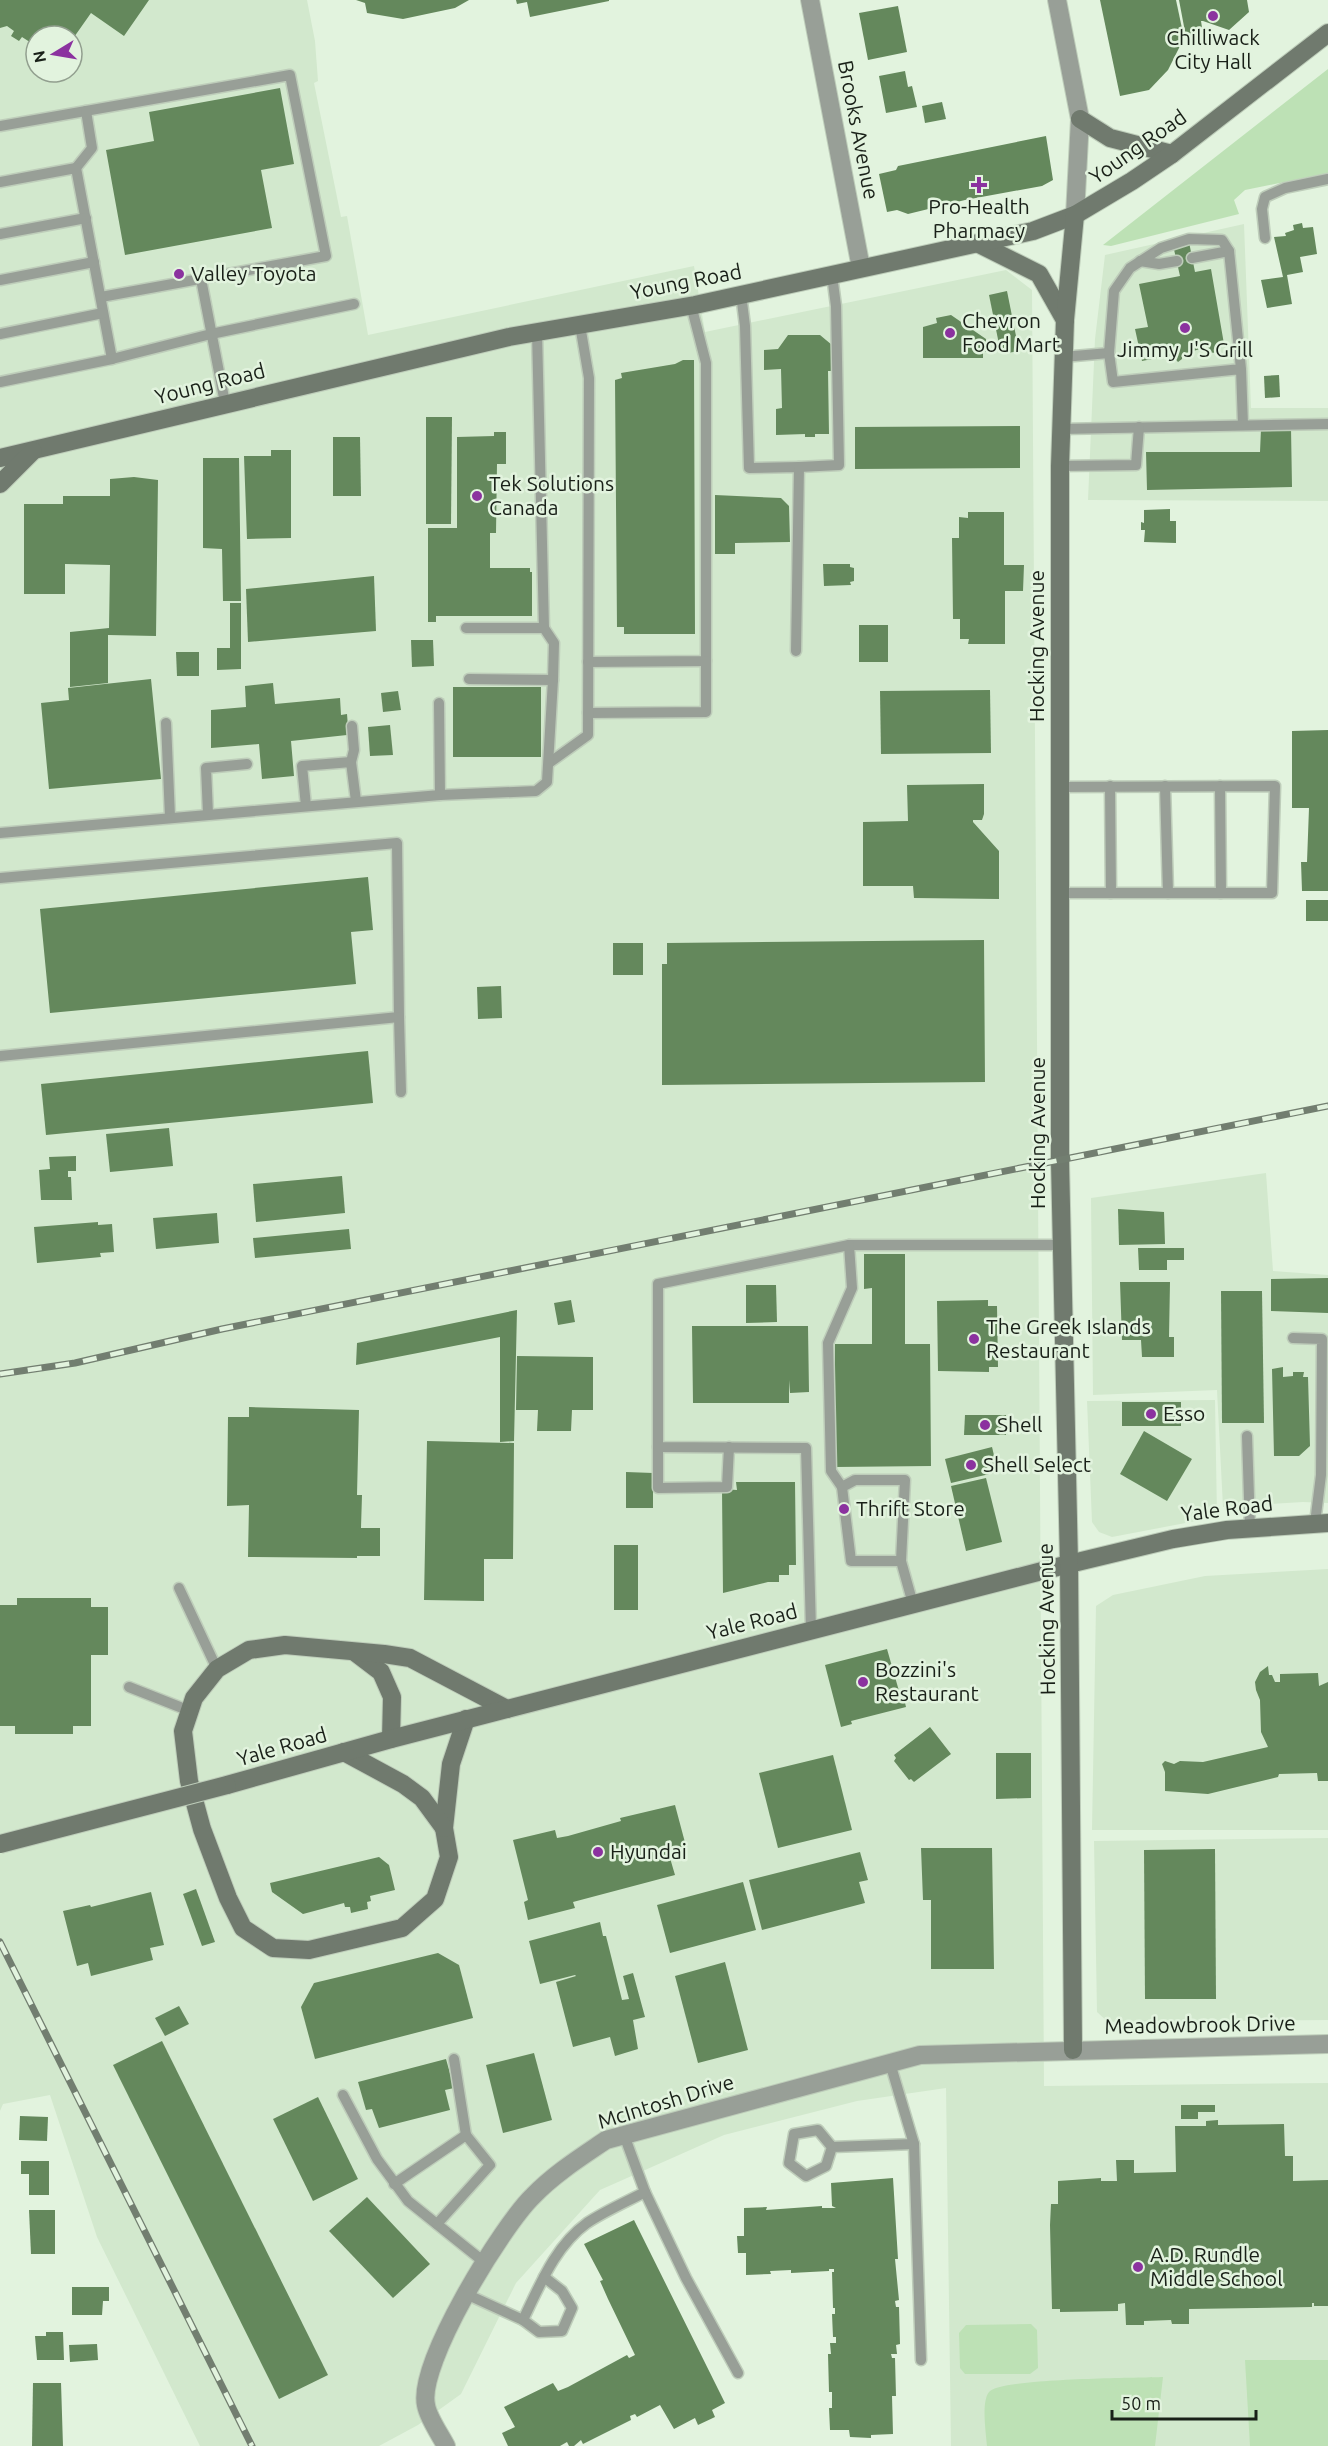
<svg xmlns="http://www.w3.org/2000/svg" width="1328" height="2446" viewBox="0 0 1328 2446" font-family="Ubuntu,sans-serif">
	<rect width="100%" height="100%" fill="#e2f3de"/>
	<!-- built -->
	<g fill="#d2e8cd" fill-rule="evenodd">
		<path d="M0,0H307L315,41L318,81L314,83L341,217L347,216L368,335L694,266L705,332L1006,270L1032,290L1044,2086L1328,2083V2446H951L946,2088L857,2101L724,2135L600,2190L516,2283L461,2394L418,2425L379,2446H200L97,2237L50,2095L3,2104L0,2111ZM36,36H72V72H36Z"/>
		<path d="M1244,224L1251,408H1328V501L1088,500L1095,339L1105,255Z"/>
		<path d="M1266,1173L1273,1271L1328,1275V1503L1303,1502L1223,1507L1217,1390L1093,1395L1091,1198Z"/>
		<path d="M1215,1400L1217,1517L1112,1537L1099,1532L1092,1522L1087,1401Z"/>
		<path d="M1328,1569V1830H1092L1096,1606L1113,1595L1205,1576Z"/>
		<path d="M1328,1838V2020L1108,2022L1097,2012L1094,1841Z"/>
	</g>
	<!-- green -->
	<g fill="#bde1b5">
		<path d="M1328,69V173L1245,190L1234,200L1239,214L1111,246L1103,245Z"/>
		<path d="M1031,2324L1037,2330L1038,2368L1030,2374H965L960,2368L959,2333L966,2325Z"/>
		<path d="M1245,2360H1328V2446H1250Z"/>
		<path d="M1163,2377L1155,2446H987C986,2433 981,2402 989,2392C1000,2378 1138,2378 1163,2377Z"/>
	</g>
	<!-- building -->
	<g fill="#64885c">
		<path d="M0,0H149L124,36L91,13L72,40V36H36V46L22,37L19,41L11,36L14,31L7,26L0,28Z"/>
		<path d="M356,0H469L455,8L403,19L367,13L365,3Z"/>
		<path d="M516,0H609V1L530,17L527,2L517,4Z"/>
		<path d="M1100,0H1176L1184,38L1168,70L1149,90L1120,96Z"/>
		<path d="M1179,0H1247L1249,12L1229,30L1203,21H1201L1203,34L1186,37Z"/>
		<path d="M898,6L907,52L868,60L859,13Z"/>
		<path d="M905,71L908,87L912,86L917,107L886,113L879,76Z"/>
		<path d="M280,88L294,164L261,170L272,228L125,255L106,150L154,141L149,112Z"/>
		<path d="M942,102L946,119L925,123L922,106Z"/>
		<path d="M1046,136L1053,180L1042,186L965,200L908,214L897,210L887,212L879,174L896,170L898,166Z"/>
		<path d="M1302,223L1303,228L1313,227L1317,254L1300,257L1303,272L1287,275L1292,304L1267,308L1261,280L1283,277L1274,237L1286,236L1285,233L1294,230L1293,225Z"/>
		<path d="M1189,242L1195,272L1211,269L1224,344L1216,353L1207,352L1204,348L1182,354V359L1178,362L1172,355L1142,361L1135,329L1148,327L1139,284L1180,276L1173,245Z"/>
		<path d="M1007,291L1019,351L1001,354L989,295Z"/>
		<path d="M951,315L986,339V352H983V358H923V327L937,323L936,318Z"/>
		<path d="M788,335H820L832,345L831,371H828L829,434H815V437H805V434L776,435V409L782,408L781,369L764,370V350L778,349Z"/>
		<path d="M683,360H694L695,634H624V627H617L615,380L622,378L621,373L675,364Z"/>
		<path d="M1279,375L1280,397L1265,398L1264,376Z"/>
		<path d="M426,417H452L451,524H426Z"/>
		<path d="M1020,426V468L855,469V427Z"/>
		<path d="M1291,428L1292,487L1147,490L1146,452H1260L1261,429Z"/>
		<path d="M494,432H506V464H497L496,533H490V568H530V572H532V616H436V622H428V528H457V437L494,436Z"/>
		<path d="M333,437H360L361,496H333Z"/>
		<path d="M271,450H291V538L247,539L244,456H271Z"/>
		<path d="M203,458H239L241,601H223L222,549L203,548Z"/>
		<path d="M134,477L158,480L156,636L108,635V683L70,687V632L109,628L110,565L65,564V594H24V504H63V496H110V479Z"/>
		<path d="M715,495L781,498L789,506L790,542L735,543V554H715Z"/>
		<path d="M1170,509V521H1176V543L1144,542L1145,530H1141V522L1144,523V510Z"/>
		<path d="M968,512H1004V565H1024L1023,591H1005V644H968L969,639H960V619H953L952,538H959V517L968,518Z"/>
		<path d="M823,564H850V567L854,568V581L850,582L851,585L824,586Z"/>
		<path d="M374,576L376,631L248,642L246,589Z"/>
		<path d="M230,603H241V669L217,670V648H230Z"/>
		<rect x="859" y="625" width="29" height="37"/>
		<path d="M411,640H433L434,666L412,667Z"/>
		<path d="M176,652H199V676H177Z"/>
		<path d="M151,679L161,779L49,789L41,703L69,700L68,688Z"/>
		<path d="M273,683L275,704L340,698L341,715L347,714L348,727H346L347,735L291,741L294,776L262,779L259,744L211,748V710L246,707L245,686Z"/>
		<rect x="453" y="687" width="88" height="70"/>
		<path d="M990,690L991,753L881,754L880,691Z"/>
		<path d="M398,691L401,710L383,712L381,693Z"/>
		<path d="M390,725L393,755L370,756L368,727Z"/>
		<path d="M1328,730V891H1302L1301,862H1307L1309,808H1292V731Z"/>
		<path d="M984,784V814L982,820H973V822L999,851V899L914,898L913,886H863V822L908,821L907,785Z"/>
		<path d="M368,877L373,930L351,932L356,984L50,1013L40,909Z"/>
		<rect x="1306" y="900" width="22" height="21"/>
		<path d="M984,940L985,1082L662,1085V964H667V943Z"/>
		<rect x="613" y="943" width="30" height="32"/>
		<path d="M501,986L502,1018L478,1019L477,987Z"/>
		<path d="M368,1051L373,1103L46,1135L41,1084Z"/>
		<path d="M169,1128L173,1166L110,1172L106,1134Z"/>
		<path d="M76,1156V1171H68V1177H71L72,1200H41L39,1170L50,1169L49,1157Z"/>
		<path d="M342,1176L345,1213L256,1222L253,1184Z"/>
		<path d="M1118,1209L1164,1212L1165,1244L1119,1245Z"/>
		<path d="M217,1213L219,1243L156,1249L153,1218Z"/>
		<path d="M98,1222V1225L112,1224L114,1252L100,1253L101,1257L37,1263L34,1227Z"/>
		<path d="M349,1229L351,1249L255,1258L253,1238Z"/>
		<path d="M1138,1248H1184V1260H1167V1270H1139Z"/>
		<path d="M864,1254H905V1344H930L931,1466L835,1467V1344H872V1288L864,1289Z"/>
		<path d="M1328,1278V1313L1271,1311V1279Z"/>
		<path d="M1120,1282H1170L1169,1337H1174V1357H1142L1141,1340H1122Z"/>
		<path d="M746,1285H776L777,1322L746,1323Z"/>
		<path d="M1221,1291H1262L1264,1423H1222Z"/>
		<path d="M571,1300L575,1322L558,1325L554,1303Z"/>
		<path d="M988,1300V1306H997L998,1367H989V1372L938,1371L937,1301Z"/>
		<path d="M517,1310L514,1441L500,1442V1337L356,1365L357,1343Z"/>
		<path d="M692,1326H808L809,1392L790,1393L789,1380V1403H693Z"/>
		<path d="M517,1356L593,1357V1410H572L571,1431H537L538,1410H516Z"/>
		<path d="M1283,1367V1377L1293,1376V1372H1304L1303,1377H1308L1310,1446L1299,1456H1274L1272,1369Z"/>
		<rect x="1122" y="1402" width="59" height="24"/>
		<path d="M249,1407L359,1410L357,1495H362L361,1528H380V1556H357V1558L248,1557L249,1505L227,1506L228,1417H249Z"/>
		<path d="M965,1415H1006V1435H964Z"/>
		<path d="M1144,1431L1192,1459L1167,1501L1120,1474Z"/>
		<path d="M427,1441L514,1443L513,1559H484V1601L424,1600Z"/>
		<path d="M992,1447L998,1472L951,1483L945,1459Z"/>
		<path d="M626,1472L653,1473V1508H626Z"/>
		<path d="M986,1478L1002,1542L966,1551L951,1486Z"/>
		<path d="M736,1482H795L796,1565H789V1575H779V1582H768L723,1593L722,1489L737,1490Z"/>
		<rect x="614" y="1545" width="24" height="65"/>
		<path d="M17,1598H91V1607H108V1655H91V1726H73V1734H15V1726H0V1605H17Z"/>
		<path d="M887,1649L899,1691L902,1690L906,1707L851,1721L852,1724L841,1727L825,1665Z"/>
		<path d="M1268,1666L1269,1675H1272L1275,1682H1280V1674L1318,1673L1319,1686L1328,1682V1781H1318L1317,1773L1279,1774L1278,1777L1208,1794L1165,1791V1772L1162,1764L1165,1761L1174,1764L1180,1761L1203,1762L1268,1747L1261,1732L1260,1700L1256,1690L1255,1682L1260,1672Z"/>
		<path d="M930,1727L951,1754L914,1782L911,1779L909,1780L894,1761L896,1758L894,1755Z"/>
		<path d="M996,1753H1031V1798L996,1799Z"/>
		<path d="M833,1755L852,1830L778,1848L759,1773Z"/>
		<path d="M675,1805L687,1850L672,1854L673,1857L670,1858L675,1875L573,1902L575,1908L528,1920L524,1902L528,1900L513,1840L555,1830L557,1838L568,1836L621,1821L620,1818Z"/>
		<path d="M921,1848H992L994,1969H931V1900H923Z"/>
		<path d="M1215,1849L1216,1999H1145L1144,1850Z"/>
		<path d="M860,1852L868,1880L859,1882L865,1903L762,1930L749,1880Z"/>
		<path d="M379,1857L389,1865L395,1890L370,1896L371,1901L367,1902L368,1909L351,1913L350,1907H345L344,1903L303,1914L272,1892L270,1883Z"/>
		<path d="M743,1882L756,1930L670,1953L657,1905Z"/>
		<path d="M196,1889L215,1942L202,1946L183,1894Z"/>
		<path d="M151,1892L164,1945L150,1948L153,1960L91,1976L88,1963L77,1966L63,1911L90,1905L91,1907Z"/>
		<path d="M600,1922L603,1936H606L622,2000L629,1999L623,1976L633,1973L645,2017L633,2020L638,2049L615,2056L610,2037L573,2047L556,1982L576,1976L575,1975L540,1984L529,1941Z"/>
		<path d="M438,1953L459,1965L473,2018L315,2059L301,2007L314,1983Z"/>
		<path d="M725,1962L748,2050L698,2063L675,1976Z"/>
		<path d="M179,2006L189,2024L165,2036L155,2018Z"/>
		<path d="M162,2041L328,2375L279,2399L113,2065Z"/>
		<path d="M534,2053L552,2120L503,2133L486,2065Z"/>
		<path d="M446,2059L454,2088L445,2090L450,2110L379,2128L372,2109L366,2110L358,2082Z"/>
		<path d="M318,2097L358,2179L313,2201L273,2119Z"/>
		<path d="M1181,2105H1215V2112H1198V2119H1181Z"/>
		<path d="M20,2116L48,2117L47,2141L19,2140Z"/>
		<path d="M1218,2120V2125L1284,2124L1285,2156H1293V2181L1328,2180V2306H1314V2303H1312V2307L1189,2309V2324H1172L1171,2320L1144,2321V2325H1126L1125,2303L1118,2304V2311L1060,2312V2309H1052L1050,2225L1051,2204H1058V2181L1101,2178V2181H1117L1116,2160H1134V2173L1176,2172L1175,2126H1206V2121Z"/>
		<path d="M21,2161H49V2195H29V2174H21Z"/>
		<path d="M893,2178L898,2259H895L899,2300L895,2301L896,2307H899L900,2344L896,2345L897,2354H891L892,2358H895L896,2396H892L893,2434L871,2435V2438L850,2437L849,2430H830L829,2408H832V2392H829L828,2354H831L830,2343H836V2337H833L832,2314H835V2308H833L832,2272H834V2269H829V2271L791,2273V2270L770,2271L771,2274L746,2275V2253H738L737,2236H744V2208L767,2207L766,2210L822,2206V2208H836L832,2206L831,2183Z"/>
		<path d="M367,2197L430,2264L393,2298L329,2231Z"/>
		<path d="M29,2210H55V2254H31Z"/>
		<path d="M634,2220L725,2403L712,2410L715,2417L698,2425L695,2418L674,2429L660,2405L637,2417L635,2414L630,2416L631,2420L583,2444L581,2440L574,2446H569L567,2442L560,2446H508L502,2433L515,2427L504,2407L553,2383L558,2391L568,2387L627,2355L629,2358L635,2355L608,2299L600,2281L603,2280L584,2244Z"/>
		<path d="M72,2287H109V2301H103L102,2315H72Z"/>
		<path d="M46,2332H63L64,2360H37L35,2336H46Z"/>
		<path d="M97,2344L98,2360L70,2362L69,2345Z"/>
		<path d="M33,2383H61L63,2446H32Z"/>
	</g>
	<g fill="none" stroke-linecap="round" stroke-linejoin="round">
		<defs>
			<g id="lane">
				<path d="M0,126L290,75L326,256L101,297"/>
				<path d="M76,168L92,148L86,111"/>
				<path d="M0,182L76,168L112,359L0,382"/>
				<path d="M0,234L86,218"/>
				<path d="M1265,238L1262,209L1265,197L1285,188L1328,179"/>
				<path d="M1192,258L1229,251"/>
				<path d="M1140,261L1159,264L1177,261"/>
				<path d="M201,279L225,403"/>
				<path d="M0,280L94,262"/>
				<path d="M741,294L745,326L749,468L799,467L796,651"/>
				<path d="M537,332L544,628"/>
				<path d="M0,334L103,313"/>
				<path d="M1063,357L1109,353"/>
				<path d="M112,359L211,334L354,304"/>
				<path d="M1241,369L1113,382L1109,353L1114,291L1130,268L1161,248L1189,239L1222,240L1229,251L1241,369L1243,425"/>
				<path d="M1061,429L1328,424"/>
				<path d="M1060,466L1136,465L1139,427"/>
				<path d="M799,467L839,465L836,306L832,275"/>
				<path d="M466,628H544L554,643L553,680"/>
				<path d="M588,662L706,661V363L691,305"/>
				<path d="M439,703L440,795"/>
				<path d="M588,713L706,712V661"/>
				<path d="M166,723L170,817"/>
				<path d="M351,762L354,750L352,726"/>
				<path d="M549,763L588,735L589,378L580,325"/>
				<path d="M1110,786L1111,893"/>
				<path d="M1165,786L1168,893"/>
				<path d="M1220,786L1221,893"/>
				<path d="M306,806L302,766L351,762L356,801"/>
				<path d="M208,814L206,768L247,764"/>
				<path d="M0,833L440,795L536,791L547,782L553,680L469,679"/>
				<path d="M0,878L397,843L399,1017L0,1056"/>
				<path d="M1059,893H1272L1275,786L1060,787"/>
				<path d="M399,1017L401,1092"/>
				<path d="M1293,1338L1322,1339L1321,1475L1315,1523"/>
				<path d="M1247,1436L1250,1528"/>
				<path d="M658,1447V1488L727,1487L729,1447"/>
				<path d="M842,1487L831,1471L828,1343L852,1288L849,1245H1061"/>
				<path d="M901,1561L905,1480H855L842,1487L851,1561H901L913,1604"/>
				<path d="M179,1588L217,1669"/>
				<path d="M811,1630L806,1448L658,1447V1284L849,1245"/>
				<path d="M129,1687L190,1711"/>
				<path d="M454,2059L466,2135"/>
				<path d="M890,2063L914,2144L921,2360"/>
				<path d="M343,2095L377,2159L408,2201L484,2262"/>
				<path d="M832,2147L818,2130L794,2134L789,2163L806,2176L826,2166L832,2147L914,2144"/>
				<path d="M394,2184L466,2135L490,2165L437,2224"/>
				<path d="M645,2192L686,2278L738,2373"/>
				<path d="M466,2294L523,2320C540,2285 555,2246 587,2223C605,2211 626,2202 645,2192L624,2135"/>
				<path d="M523,2320L539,2332L562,2331L572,2308L562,2291L544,2277"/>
			</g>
			<g id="street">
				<path d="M810,0L861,268"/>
				<path d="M1057,0L1080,119L1075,215"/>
				<path d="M446,2446C440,2434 428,2418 426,2405C417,2364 502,2226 533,2196C554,2174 581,2157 606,2140L920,2055L1328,2044"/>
			</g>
			<g id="secondary">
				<path d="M1080,119L1110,138L1172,154"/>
				<path d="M979,244L1039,274L1065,320"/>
				<path d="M0,458L509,337L695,305L1033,231L1075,215L1132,181L1172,154L1328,33"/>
				<path d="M0,484L33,451"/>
				<path d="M356,1653L381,1672L392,1697L391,1739"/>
				<path d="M466,1719L451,1764L444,1828L449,1857L435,1899L402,1928L309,1950L273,1948L243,1928L228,1898L202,1829L189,1781L183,1731L194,1698L217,1669L249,1650L285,1645L384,1654L410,1658L507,1709"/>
				<path d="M344,1752L403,1784L422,1798L444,1828"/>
				<path d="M227,1785L391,1739L1069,1564L1173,1539L1227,1530L1328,1523"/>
				<path d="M1073,2050L1069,1564L1060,1161V466L1065,320L1075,215"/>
			</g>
		</defs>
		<!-- lane casing -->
		<use href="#lane" stroke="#becdba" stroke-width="13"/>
		<!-- street casing -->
		<use href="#street" stroke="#becdba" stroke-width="20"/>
		<!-- secondary casing -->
		<use href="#secondary" stroke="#becdba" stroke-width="20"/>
		<!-- lane -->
		<use href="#lane" stroke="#989f97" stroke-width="10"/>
		<!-- street -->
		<use href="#street" stroke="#989f97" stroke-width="18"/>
		<!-- secondary -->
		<use href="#secondary" stroke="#707a6e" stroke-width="18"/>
		<defs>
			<g id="rail">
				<path d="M0,1374L75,1363L222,1329L1328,1106"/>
				<path d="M0,1942L252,2446"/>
			</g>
		</defs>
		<!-- rail casing -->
		<use href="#rail" stroke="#727e70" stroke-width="7"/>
		<!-- rail -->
		<use href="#rail" stroke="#e2f3de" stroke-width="4.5" stroke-dasharray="14" stroke-linecap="butt"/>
		<defs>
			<path id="secondary-bridge" d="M0,1844L227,1785"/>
		</defs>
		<!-- secondary-bridge casing -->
		<use href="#secondary-bridge" stroke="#becdba" stroke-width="20" stroke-linecap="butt"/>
		<!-- secondary-bridge -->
		<use href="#secondary-bridge" stroke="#707a6e" stroke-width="18"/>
	</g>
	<!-- markers -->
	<g fill="#8b329f" stroke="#e2f3de" stroke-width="2">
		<circle cx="1213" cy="16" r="6"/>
		<path d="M976 176h6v6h6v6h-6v6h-6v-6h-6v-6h6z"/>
		<circle cx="179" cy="274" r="6"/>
		<circle cx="1185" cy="328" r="6"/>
		<circle cx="950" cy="333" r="6"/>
		<circle cx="477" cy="496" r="6"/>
		<circle cx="974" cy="1339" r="6"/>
		<circle cx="1151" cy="1414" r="6"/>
		<circle cx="985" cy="1425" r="6"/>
		<circle cx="971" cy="1465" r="6"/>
		<circle cx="844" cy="1509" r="6"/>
		<circle cx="863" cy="1682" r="6"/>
		<circle cx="598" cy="1852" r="6"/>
		<circle cx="1138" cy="2267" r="6"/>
	</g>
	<g text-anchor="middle" stroke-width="5" stroke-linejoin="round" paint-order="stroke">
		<!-- poi labels -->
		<g font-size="21" fill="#192018" stroke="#e2f3de" text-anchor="start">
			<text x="1213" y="45" text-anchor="middle">Chilliwack<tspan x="1213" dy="24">City Hall</tspan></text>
			<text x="979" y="214" text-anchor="middle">Pro-Health<tspan x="979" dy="24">Pharmacy</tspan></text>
			<text x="191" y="281">Valley Toyota</text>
			<text x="962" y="328">Chevron<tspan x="962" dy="24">Food Mart</tspan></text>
			<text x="1185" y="357" text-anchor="middle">Jimmy J'S Grill</text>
			<text x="489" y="491">Tek Solutions<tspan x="489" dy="24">Canada</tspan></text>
			<text x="986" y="1334">The Greek Islands<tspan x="986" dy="24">Restaurant</tspan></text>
			<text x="1163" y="1421">Esso</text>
			<text x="997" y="1432">Shell</text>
			<text x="983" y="1472">Shell Select</text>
			<text x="856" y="1516">Thrift Store</text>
			<text x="875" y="1677">Bozzini's<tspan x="875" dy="24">Restaurant</tspan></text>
			<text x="610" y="1859">Hyundai</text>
			<text x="1150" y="2262">A.D. Rundle<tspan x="1150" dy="24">Middle School</tspan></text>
		</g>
		<!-- street labels -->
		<g font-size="21" fill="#192018" stroke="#e2f3de">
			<text transform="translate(858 130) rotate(79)" y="7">Brooks Avenue</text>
			<text transform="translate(1138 147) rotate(-35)" y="7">Young Road</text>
			<text transform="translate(686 282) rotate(-11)" y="7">Young Road</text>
			<text transform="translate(210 384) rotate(-14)" y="7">Young Road</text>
			<text transform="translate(1037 646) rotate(-90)" y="7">Hocking Avenue</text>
			<text transform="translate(1038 1133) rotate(-90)" y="7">Hocking Avenue</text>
			<text transform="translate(1227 1509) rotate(-7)" y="7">Yale Road</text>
			<text transform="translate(1047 1619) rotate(-91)" y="7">Hocking Avenue</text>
			<text transform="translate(752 1622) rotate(-14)" y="7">Yale Road</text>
			<text transform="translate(282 1747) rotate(-16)" y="7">Yale Road</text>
			<text transform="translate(1200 2025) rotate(-1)" y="7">Meadowbrook Drive</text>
			<text transform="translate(666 2102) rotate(-17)" y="7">McIntosh Drive</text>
		</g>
	</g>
	<!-- north arrow -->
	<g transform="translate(54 54) rotate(259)"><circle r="28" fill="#e2f3de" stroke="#929f8f" stroke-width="1.5"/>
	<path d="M0-4.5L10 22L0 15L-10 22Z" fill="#8b329f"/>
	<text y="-9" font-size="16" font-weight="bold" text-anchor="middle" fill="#192018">N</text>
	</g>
	<!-- scale -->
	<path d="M1112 2410v9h144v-9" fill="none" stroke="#192018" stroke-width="3"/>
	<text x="1121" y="2410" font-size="18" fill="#192018" stroke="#e2f3de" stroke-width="4.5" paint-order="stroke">50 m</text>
</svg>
